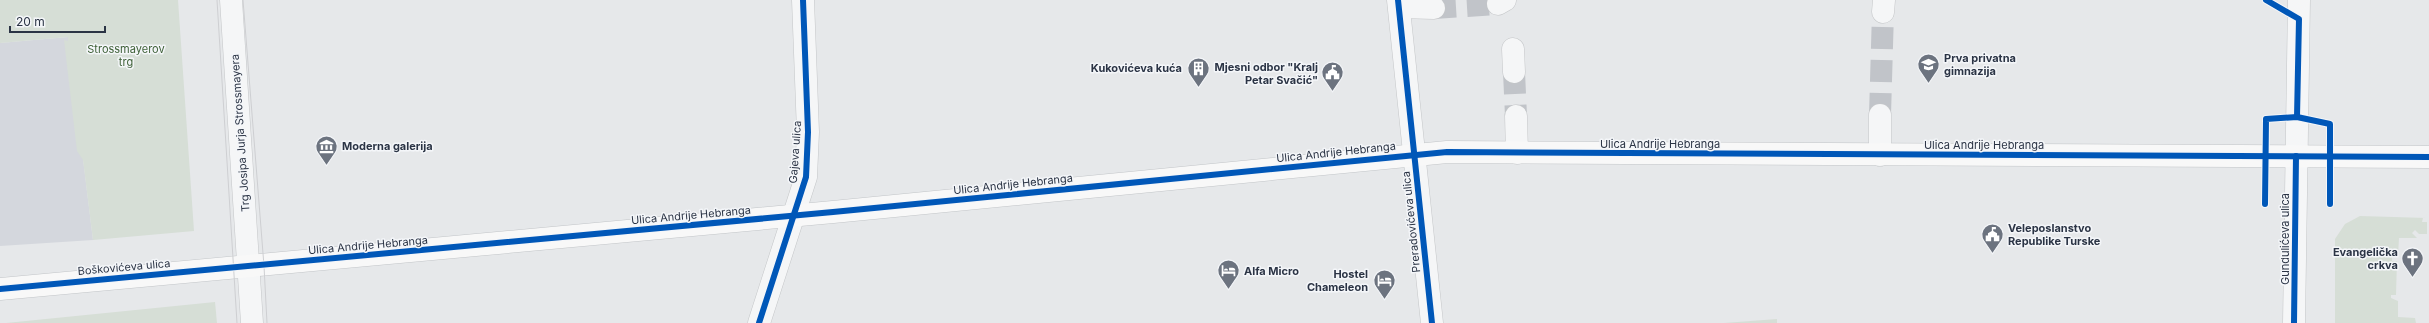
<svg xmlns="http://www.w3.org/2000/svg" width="2429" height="323" viewBox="0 0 2429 323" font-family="Inter,sans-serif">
	<rect width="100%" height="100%" fill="#e6e8ea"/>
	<!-- built -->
	<path fill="#d4d7dd" d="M68,37L93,240L0,246V43Z"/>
	<!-- green -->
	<g fill="#d6ded6">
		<path d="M0,0H178L194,231L93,240L83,160L77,151L64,40L68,41V37L0,43Z"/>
		<path d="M2360,216L2427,218H2423L2422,222H2427V234H2419L2415,230L2412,233L2417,238H2399L2398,255L2392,257V261H2397L2396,295H2391V298L2398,301V317L2415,318L2416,323H2335V239L2345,224Z"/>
		<path d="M215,302L217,323H6Z"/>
		<path d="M1777,319V323H1724Z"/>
	</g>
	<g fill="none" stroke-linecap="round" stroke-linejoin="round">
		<!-- minor-tunnel -->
		<g stroke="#c1c4c9" stroke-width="22" stroke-dasharray="22 11" stroke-linecap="butt">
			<path d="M1434,8L1498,4"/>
			<path d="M1514,72L1516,116"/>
			<path d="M1880,115L1883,12"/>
		</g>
		<defs>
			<g id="minor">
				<path d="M231,0L252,323"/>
				<path d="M1398,0L1432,323"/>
				<path d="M1498,4L1505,0"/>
				<path d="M1399,7L1434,8"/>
				<path d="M1883,12L1884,0"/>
				<path d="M1513,49L1514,72"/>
				<path d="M1880,115V155"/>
				<path d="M1516,116L1517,153"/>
				<path d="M759,323L806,177L808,132L803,0"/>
				<path d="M2294,323L2299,0"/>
			</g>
			<path id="major" d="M0,289L833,212L1447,152L2429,157"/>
		</defs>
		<!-- minor casing -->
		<use href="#minor" stroke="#c4c6c8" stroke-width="23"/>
		<!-- major casing -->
		<use href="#major" stroke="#c2c5c8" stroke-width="23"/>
		<!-- minor -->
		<use href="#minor" stroke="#f5f6f7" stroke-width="22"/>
		<!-- major -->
		<use href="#major" stroke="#f8f8f8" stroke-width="22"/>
		<!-- tram -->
		<g stroke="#cecfd2" stroke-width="1">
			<path d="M217,0L237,323"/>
			<path d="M243,0L264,266L267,323"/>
		</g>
		<defs>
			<g id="cycleway">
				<path d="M1398,0L1432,323"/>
				<path d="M2266,0L2299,19L2297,117"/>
				<path d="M2265,204L2266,119L2297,117L2330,124V204"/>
				<path d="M0,289L833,212L1447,152L2429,157"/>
				<path d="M759,323L806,177L808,132L803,0"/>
				<path d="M2294,323L2296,156"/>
			</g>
		</defs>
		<!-- cycleway casing -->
		<use href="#cycleway" stroke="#f4f6f9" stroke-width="8"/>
		<!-- cycleway -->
		<use href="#cycleway" stroke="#0057b8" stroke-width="6"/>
	</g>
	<!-- icons -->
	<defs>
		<symbol id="school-pin" viewBox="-11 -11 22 30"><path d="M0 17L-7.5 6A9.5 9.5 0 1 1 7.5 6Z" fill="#6c737f" stroke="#f4f6f9"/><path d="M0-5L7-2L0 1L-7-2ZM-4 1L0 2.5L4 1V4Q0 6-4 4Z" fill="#fff"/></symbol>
		<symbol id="building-pin" viewBox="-11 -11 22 30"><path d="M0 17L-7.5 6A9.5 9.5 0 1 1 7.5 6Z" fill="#6c737f" stroke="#f4f6f9"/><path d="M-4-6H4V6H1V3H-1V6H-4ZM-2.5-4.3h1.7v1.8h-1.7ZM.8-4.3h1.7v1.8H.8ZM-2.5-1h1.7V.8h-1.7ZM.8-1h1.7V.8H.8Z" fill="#fff"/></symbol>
		<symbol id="civic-pin" viewBox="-11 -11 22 30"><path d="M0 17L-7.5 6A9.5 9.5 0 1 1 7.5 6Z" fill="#6c737f" stroke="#f4f6f9"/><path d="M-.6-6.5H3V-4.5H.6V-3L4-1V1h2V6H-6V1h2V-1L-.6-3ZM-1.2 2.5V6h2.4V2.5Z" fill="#fff"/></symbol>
		<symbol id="museum-pin" viewBox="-11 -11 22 30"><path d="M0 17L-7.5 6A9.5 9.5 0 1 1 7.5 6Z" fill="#6c737f" stroke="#f4f6f9"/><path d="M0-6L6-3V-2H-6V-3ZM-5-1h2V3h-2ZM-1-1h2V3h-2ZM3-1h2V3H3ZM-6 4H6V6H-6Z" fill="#fff"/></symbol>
		<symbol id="church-pin" viewBox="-11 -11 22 30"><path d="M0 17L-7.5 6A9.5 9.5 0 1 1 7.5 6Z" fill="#6c737f" stroke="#f4f6f9"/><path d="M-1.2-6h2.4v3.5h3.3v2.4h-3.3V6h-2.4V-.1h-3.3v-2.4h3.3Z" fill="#fff"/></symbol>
		<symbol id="hotel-pin" viewBox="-11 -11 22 30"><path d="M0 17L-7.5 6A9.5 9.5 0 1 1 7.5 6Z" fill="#6c737f" stroke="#f4f6f9"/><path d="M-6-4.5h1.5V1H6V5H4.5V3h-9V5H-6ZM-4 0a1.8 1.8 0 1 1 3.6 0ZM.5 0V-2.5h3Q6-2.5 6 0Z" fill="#fff"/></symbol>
	</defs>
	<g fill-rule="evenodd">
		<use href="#school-pin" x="1916" y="52" width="25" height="34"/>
		<use href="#building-pin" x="1186" y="56" width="25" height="34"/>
		<use href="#civic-pin" x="1320" y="60" width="25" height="34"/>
		<use href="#museum-pin" x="314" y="134" width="25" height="34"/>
		<use href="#civic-pin" x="1980" y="222" width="25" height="34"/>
		<use href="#church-pin" x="2400" y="246" width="25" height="34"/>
		<use href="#hotel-pin" x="1216" y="258" width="25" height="34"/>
		<use href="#hotel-pin" x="1372" y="268" width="25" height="34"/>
	</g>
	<g text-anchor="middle" stroke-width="3" stroke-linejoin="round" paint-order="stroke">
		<!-- park labels -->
		<g font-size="11" fill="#3f6138" stroke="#f4f6f9">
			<text x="126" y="53">Strossmayerov<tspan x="126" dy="13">trg</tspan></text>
		</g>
		<!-- poi labels -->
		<g font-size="11" font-weight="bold" fill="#2b3445" stroke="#f4f6f9" text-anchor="start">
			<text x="1944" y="62">Prva privatna<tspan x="1944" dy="13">gimnazija</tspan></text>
			<text x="1318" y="71" text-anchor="end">Mjesni odbor "Kralj<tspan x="1318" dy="13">Petar Svačić"</tspan></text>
			<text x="1182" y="72" text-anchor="end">Kukovićeva kuća</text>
			<text x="342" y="150">Moderna galerija</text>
			<text x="2008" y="232">Veleposlanstvo<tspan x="2008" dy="13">Republike Turske</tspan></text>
			<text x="2398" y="256" text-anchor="end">Evangelička<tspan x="2398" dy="13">crkva</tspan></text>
			<text x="1244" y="275">Alfa Micro</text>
			<text x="1368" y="278" text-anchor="end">Hostel<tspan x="1368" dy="13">Chameleon</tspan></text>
		</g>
		<!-- street labels -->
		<g font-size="11" fill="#2b3445" stroke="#f4f6f9">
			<text transform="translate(240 133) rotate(-94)" y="4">Trg Josipa Jurja Strossmayera</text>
			<text x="1660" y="148">Ulica Andrije Hebranga</text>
			<text x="1984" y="149">Ulica Andrije Hebranga</text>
			<text transform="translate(795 152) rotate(-86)" y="4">Gajeva ulica</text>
			<text transform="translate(1336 152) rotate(-6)" y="4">Ulica Andrije Hebranga</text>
			<text transform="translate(1013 184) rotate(-6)" y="4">Ulica Andrije Hebranga</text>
			<text transform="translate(691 215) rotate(-5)" y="4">Ulica Andrije Hebranga</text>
			<text transform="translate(1411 222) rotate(-96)" y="4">Preradovićeva ulica</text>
			<text transform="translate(2285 239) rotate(-90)" y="4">Gundulićeva ulica</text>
			<text transform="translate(368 245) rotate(-5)" y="4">Ulica Andrije Hebranga</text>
			<text transform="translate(124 267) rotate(-5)" y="4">Boškovićeva ulica</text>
		</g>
	</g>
	<!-- scale -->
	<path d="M10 26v6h95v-6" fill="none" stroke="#2b3445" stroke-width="2"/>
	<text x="16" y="26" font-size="12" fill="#2b3445" stroke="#f4f6f9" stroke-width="3" paint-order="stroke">20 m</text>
</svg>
